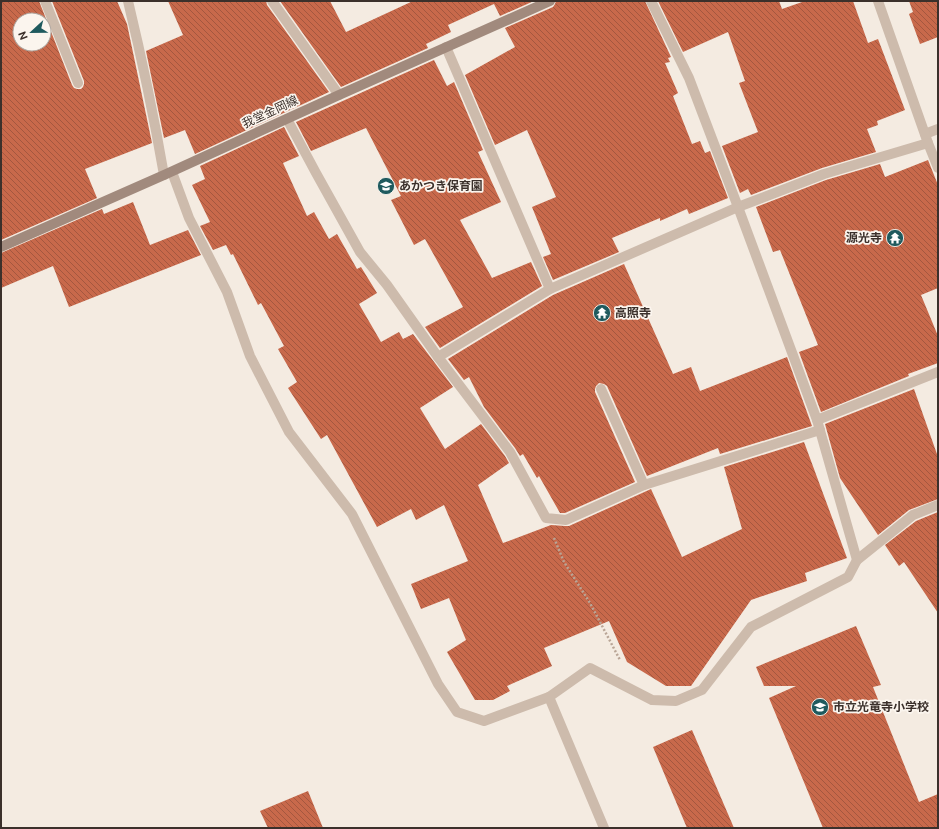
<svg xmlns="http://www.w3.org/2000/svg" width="939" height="829" viewBox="0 0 939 829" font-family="Ubuntu,'Noto Sans JP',sans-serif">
	<defs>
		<pattern id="building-back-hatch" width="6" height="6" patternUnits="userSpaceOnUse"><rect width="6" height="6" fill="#c8694b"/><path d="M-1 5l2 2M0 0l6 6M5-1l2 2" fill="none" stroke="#a4573f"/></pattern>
	</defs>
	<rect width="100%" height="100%" fill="#f4ebe1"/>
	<!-- building -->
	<g fill="url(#building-back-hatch)" fill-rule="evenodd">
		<path d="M1,1H39L72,85L74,88L77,89H81L83,87L84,84V81L52,1H117L127,24L152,143L85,169L97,198L1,240ZM20,20H44V44H20Z"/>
		<path d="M168,1H266L267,5L329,92L195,154L185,130L164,138L146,51L183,35Z"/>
		<path d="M280,1H330L346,32L413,1H534L500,16L494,4L448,25L451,32L426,44L428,48L341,87Z"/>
		<path d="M556,1H645L671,57L668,58L670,62L665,63L678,93L673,96L692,144L700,141L705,153L710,151L728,198L689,214L687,209L660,221V218L612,238L619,252L553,280L543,257L551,254L532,207L556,197L527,130L495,145L465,75L515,47L505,28L553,7L555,4Z"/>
		<path d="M658,1H779L782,9L805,1H853L868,43L878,39L905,110L877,121L878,125L867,129L876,152L822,168L751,195L748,189L740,193L722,146L758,132L739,83L745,81L728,32L683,52Z"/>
		<path d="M909,1H938V37L920,44L909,14L913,12Z"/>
		<path d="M434,60L447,86L454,82L483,150L478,152L501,202L460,220L492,278L531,262L542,286L440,348L425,327L463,307L425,239L414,245L391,200L401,196L366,128L311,151L296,122Z"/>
		<path d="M284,127L299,156L283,163L307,216L314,212L329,239L337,234L357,269L361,267L377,293L359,304L381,342L399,332L403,339L413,334L453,387L420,408L445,449L481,424L505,456L509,463L478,485L503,543L551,525L565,526H569L651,489L682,557L742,529L724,467L804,442L847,558L805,573L807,581L751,600L691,686H666L627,662L609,621L544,648L552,666L507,686L510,691L493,700H475L447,652L466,640L449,598L421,609L411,584L468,561L444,505L416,520L411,509L377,527L327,435L321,439L288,388L297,382L278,349L284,346L261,303L258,305L233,254L231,255L226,245L213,250L200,226L210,222L192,185L205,179L200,166Z"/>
		<path d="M928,160L938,185V288L921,295L938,336V363L908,374L909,376L821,412L799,352L818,345L780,250L773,252L756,207L826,180L880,164L885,177Z"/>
		<path d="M133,202L150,245L188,230L201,255L69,307L53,266L1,288V253L102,209L104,214Z"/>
		<path d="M624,264L673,374L691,367L700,391L787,357L812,426L720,454L718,448L647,476L607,386L604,384L599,383L596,386L595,389V392L635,482L565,513H560L539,476L537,478L523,454L520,456L515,448L484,407L469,377L464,380L448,359L553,295Z"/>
		<path d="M914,389L938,457V499L909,510L878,535L840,478L825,424Z"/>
		<path d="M938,512V613L904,562L899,566L885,545L916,521Z"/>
		<path d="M856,626L881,685L873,687L919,802L938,794V828H823L769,698L796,686H764L756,667Z"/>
		<path d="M692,730L734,828H687L653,747Z"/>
		<path d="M308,791L323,828H268L260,811Z"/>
	</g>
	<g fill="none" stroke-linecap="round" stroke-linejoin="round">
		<!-- path -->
		<path stroke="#b9a596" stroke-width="2.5" stroke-dasharray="2 2" stroke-linecap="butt" d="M554,538L564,562L590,603L620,660"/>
		<!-- lane -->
		<g stroke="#cdbbac" stroke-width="10">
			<path d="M45,1L78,83"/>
			<path d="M128,1C142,59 154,117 164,175"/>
			<path d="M925,134L938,129"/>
		</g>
		<!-- street -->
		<g stroke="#cdbbac" stroke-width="10">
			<path d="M272,1L339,95"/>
			<path d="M651,1L689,78L738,207L817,420L857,560"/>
			<path d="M878,1L928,143L938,168"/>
			<path d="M446,47L550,289"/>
			<path d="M287,119L316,173L360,252L387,285L438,357L510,452L546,518L566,520L644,485L820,430"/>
			<path d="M172,172L189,218L227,292L250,356L289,432L352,514L438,684L457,712L484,721L549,697"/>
			<path d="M438,357L550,289L738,207L824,174L928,143"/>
			<path d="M601,389L644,485"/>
			<path d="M817,420L938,372"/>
			<path d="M604,828L549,697L590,668L652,700L676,701L702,690L751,627L848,577L857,560L913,515L938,505"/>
		</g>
		<!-- secondary -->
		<path stroke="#a18a7d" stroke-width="10" d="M1,247L164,175L339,95L550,1"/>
	</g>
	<!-- icons -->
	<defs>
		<symbol id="school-disc" viewBox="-11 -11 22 22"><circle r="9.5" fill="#1f5a5e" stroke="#fbf5ee"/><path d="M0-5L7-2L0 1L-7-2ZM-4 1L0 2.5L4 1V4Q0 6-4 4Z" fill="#fff"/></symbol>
		<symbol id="temple-disc" viewBox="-11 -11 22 22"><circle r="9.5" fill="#1f5a5e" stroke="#fbf5ee"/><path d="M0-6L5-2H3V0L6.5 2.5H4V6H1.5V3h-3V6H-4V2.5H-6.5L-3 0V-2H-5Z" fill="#fff"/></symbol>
	</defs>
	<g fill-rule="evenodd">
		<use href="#school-disc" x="376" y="176" width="20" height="20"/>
		<use href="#temple-disc" x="885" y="228" width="20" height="20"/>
		<use href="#temple-disc" x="592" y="303" width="20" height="20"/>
		<use href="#school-disc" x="810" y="697" width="20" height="20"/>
	</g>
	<g text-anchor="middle" stroke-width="3.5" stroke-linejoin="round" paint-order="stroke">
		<!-- street labels -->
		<g font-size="12" fill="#3b302b" stroke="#fbf5ee">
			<text transform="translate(270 112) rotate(-25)" y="4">我堂金岡線</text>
		</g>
		<!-- poi labels -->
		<g font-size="12" font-weight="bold" fill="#3b302b" stroke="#fbf5ee" text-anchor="start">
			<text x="399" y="190">あかつき保育園</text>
			<text x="882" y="242" text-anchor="end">源光寺</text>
			<text x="615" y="317">高照寺</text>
			<text x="833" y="711">市立光竜寺小学校</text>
		</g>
	</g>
	<!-- border -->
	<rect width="939" height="829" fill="none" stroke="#3b302b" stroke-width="4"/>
	<!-- north arrow -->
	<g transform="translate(32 32) rotate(248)"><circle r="19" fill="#fbf5ee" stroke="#aea6a0"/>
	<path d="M0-3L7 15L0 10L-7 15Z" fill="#1f5a5e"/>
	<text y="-6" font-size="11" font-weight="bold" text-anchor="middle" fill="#3b302b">N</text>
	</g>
</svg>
